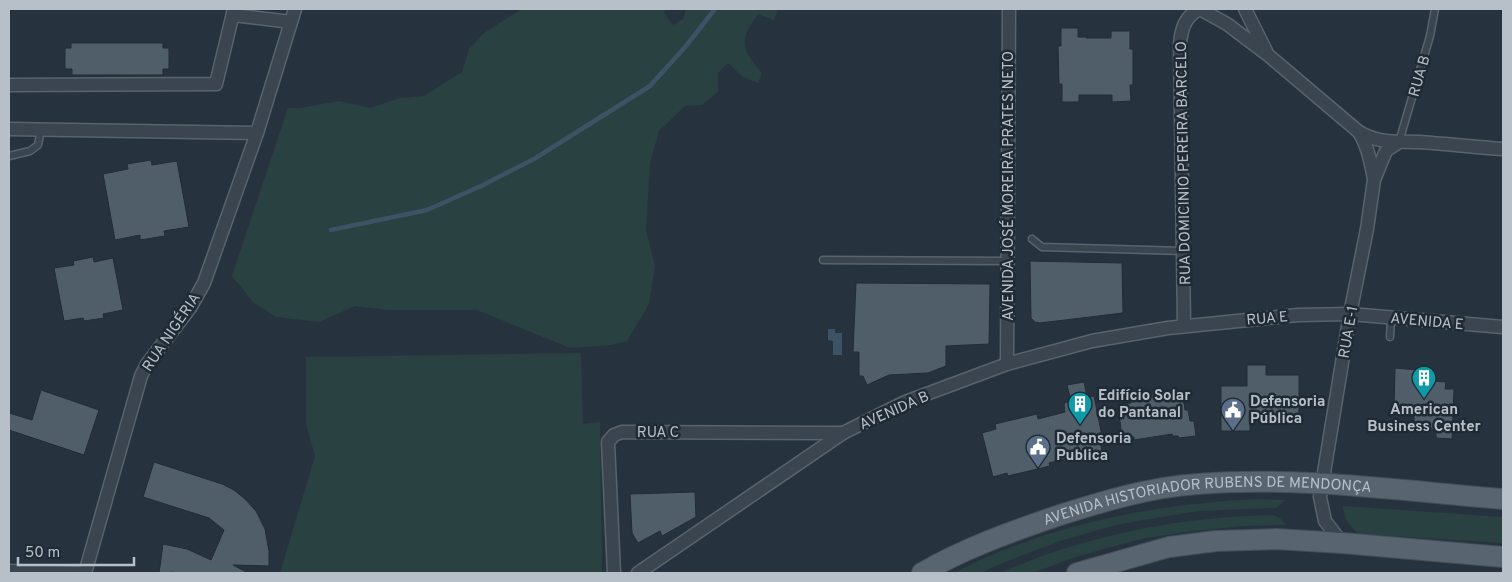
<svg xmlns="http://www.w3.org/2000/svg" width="1512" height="582" viewBox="0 0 1512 582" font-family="Overpass,sans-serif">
	<rect width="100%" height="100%" fill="#26333f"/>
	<!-- green -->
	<g fill="#294141">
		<path d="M522,9H665L664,13L673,25L683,19L686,9H778L774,20L758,14C738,42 741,48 762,73L758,83L743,77L728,63L718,73V92L702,105L685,106L659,131L650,163L646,230L655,266L649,304L627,341L611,345L570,348L477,310H387L355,306L319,322L276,317L253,302L232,276L288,108H300L339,101L370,108L400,98L424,96L462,72L469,49L484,33Z"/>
		<path d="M581,353L583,424L600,422L602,573H280L315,456L306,424V357Z"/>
		<path d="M1258,499L1285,500L1278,507L1275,508L1199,511L1137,521L1112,526L1060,541L1000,564L981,573H954C1048,524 1153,504 1258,499Z"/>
		<path d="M1343,506L1503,517V543L1359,534C1349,526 1344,519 1343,506Z"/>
		<path d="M1273,515L1280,518L1286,525L1243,526L1186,532L1146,538L1103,549L1067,560L1033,573H1000C1086,535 1179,517 1273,515Z"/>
	</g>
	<!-- water -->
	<path fill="#3c5366" d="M828,329H835V333H842V355H833V341L828,340Z"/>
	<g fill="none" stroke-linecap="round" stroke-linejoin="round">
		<!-- stream -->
		<path stroke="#3c5366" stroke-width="4.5" d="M331,230L427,210L481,186L534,159L650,86L686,46L715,9"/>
	</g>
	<!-- building -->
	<g fill="#4f5e69" stroke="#212c36">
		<path d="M1061,28H1078V37H1086V38H1111V31H1130V49H1133V85H1130L1131,101L1112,102V95H1079V102H1062V84H1059L1058,46H1061Z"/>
		<path d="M71,43H163V48H169V69H163V75H72V69H65V48H71Z"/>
		<path d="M151,160L152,165L177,161L189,227L164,231L165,236L140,240V235L115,240L103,174L128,169L127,164Z"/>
		<path d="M93,257L94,262L113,258L123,310L103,314L104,318L84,321L83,318L64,321L54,268L74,265L73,261Z"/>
		<path d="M1030,261L1122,263L1123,313L1040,323L1035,322L1031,318Z"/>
		<path d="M856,283L990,284L989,344L946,346V366L928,373L889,375L867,385L863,376H859V352H853Z"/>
		<path d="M1247,365H1266V375H1299V419L1250,418V431H1221V386H1247Z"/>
		<path d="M1395,368L1418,370V374H1431V381L1446,382L1445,389H1454L1452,439L1436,438V430L1424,429L1425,422H1414V416H1404L1405,409L1394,408Z"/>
		<path d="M1084,382L1087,397L1094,396L1103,441H1100L1103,456L1082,460L1081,455L1049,463L1050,466L1008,476L1007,473L993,477L982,433L996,429L995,424L1037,414L1038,419L1065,412L1064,403L1071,401L1067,385Z"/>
		<path d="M41,390L99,410L84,455L9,430V413L32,420Z"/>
		<path d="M1154,394L1155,400L1183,396L1185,410H1188L1190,421H1194L1196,436L1179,438L1178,436H1173L1172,434L1134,440V437L1122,438L1118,405L1131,403V397Z"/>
		<path d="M154,462L222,484L234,490L245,499L256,511L265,529L269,551V566L233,565L248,573H175L172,572L168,573H159L163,544L187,549L211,560L224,530L209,518L143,497Z"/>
		<path d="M695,492L696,517L662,536L660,531L638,543L632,533L630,494Z"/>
	</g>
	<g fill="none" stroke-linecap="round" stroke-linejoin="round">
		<defs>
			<g id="service">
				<path d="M1399,142L1430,36L1435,9"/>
				<path d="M9,156L30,151L38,145L41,129"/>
				<path d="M1032,239L1042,247L1184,251"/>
				<path d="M823,260L1008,261"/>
				<path d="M1390,337L1391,318"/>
			</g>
			<g id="minor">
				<path d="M1200,9L1227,24L1268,55L1359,132C1380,144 1395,141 1419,142C1447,144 1475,147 1503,149"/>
				<path d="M1245,9L1266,51"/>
				<path d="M233,15L291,22"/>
				<path d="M9,85L216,84L234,9"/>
				<path d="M9,129L257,133"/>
				<path d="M1359,132C1368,147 1371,163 1374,179"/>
				<path d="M1184,325L1180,45C1181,29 1185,16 1200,9"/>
				<path d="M1007,364L1009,9"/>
				<path d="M1342,543L1325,521L1320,497L1350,314L1367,229L1374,180L1385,153L1387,150L1399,142"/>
				<path d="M9,571L85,573"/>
				<path d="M85,573L141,376L147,364L190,308L204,283L257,133L295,9"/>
				<path d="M614,573L608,442L614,435L622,432L843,433"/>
				<path d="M638,573L843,433L905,402L1007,364L1092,341L1168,328L1298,315L1350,314L1503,327"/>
			</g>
			<g id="primary">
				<path id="s1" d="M922,573C963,549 1010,532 1054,517C1101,502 1149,487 1198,484C1299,476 1403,491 1503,499"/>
				<path d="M1077,573L1169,547L1216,541L1276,539L1342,543L1503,557"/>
			</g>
		</defs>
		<!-- service casing -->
		<use href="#service" stroke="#58636c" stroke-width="9"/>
		<!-- minor casing -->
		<use href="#minor" stroke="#58636c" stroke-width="15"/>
		<!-- primary casing -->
		<use href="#primary" stroke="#444e58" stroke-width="22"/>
		<!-- service -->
		<use href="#service" stroke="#3a454f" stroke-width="6"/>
		<!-- minor -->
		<use href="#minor" stroke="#3a454f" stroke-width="12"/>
		<!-- primary -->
		<use href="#primary" stroke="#58646f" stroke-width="20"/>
	</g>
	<!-- icons -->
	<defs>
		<symbol id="building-pin" viewBox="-11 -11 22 30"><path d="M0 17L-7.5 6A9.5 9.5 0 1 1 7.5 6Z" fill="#0f9aa8" stroke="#1f2a34"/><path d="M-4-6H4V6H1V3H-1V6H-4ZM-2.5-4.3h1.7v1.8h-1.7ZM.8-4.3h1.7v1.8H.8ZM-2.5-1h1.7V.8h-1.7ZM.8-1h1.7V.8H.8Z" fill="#fff"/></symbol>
		<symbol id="civic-pin" viewBox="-11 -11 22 30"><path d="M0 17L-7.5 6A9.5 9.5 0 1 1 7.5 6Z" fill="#5c6f8a" stroke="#1f2a34"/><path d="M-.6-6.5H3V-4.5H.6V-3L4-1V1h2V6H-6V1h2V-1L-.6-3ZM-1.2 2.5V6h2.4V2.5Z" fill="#fff"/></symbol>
	</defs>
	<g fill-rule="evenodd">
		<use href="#building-pin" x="1410" y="364" width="28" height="38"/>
		<use href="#building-pin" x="1066" y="390" width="28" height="38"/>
		<use href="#civic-pin" x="1219" y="396" width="28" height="38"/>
		<use href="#civic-pin" x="1024" y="433" width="28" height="38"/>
	</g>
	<g text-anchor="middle" stroke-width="5" stroke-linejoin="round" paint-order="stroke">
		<!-- street labels -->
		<g font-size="15" fill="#b7c0c9" stroke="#1f2a34">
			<text transform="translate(1419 76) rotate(-74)" y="5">RUA B</text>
			<text transform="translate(1183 163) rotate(-91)" y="5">RUA DOMICINIO PEREIRA BARCELO</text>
			<text transform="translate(1008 186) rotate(-90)" y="5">AVENIDA JOSÉ MOREIRA PRATES NETO</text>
			<text transform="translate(1267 318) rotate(-5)" y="5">RUA E</text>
			<text transform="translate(1427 321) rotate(5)" y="5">AVENIDA E</text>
			<text transform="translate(171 332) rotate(-56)" y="5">RUA NIGÉRIA</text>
			<text transform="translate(1348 332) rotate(-80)" y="5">RUA E-1</text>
			<text transform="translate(894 410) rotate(-24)" y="5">AVENIDA B</text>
			<text x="658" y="437">RUA C</text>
			<text dy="5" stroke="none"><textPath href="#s1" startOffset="299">AVENIDA HISTORIADOR RUBENS DE MENDONÇA</textPath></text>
		</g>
		<!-- poi labels -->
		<g font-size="15" font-weight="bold" fill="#b7c0c9" stroke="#1f2a34" text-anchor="start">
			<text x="1098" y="400">Edifício Solar<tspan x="1098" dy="17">do Pantanal</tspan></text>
			<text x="1250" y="406">Defensoria<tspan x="1250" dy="17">Pública</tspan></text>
			<text x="1424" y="414" text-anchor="middle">American<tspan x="1424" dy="17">Business Center</tspan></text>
			<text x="1056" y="443">Defensoria<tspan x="1056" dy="17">Publica</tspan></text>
		</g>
	</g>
	<!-- border -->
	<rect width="1512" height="582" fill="none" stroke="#b7c0c9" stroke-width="20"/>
	<!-- scale -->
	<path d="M18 557v8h116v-8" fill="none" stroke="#b7c0c9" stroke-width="2.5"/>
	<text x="25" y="557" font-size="15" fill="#b7c0c9" stroke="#1f2a34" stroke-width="4" paint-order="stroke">50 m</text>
</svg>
